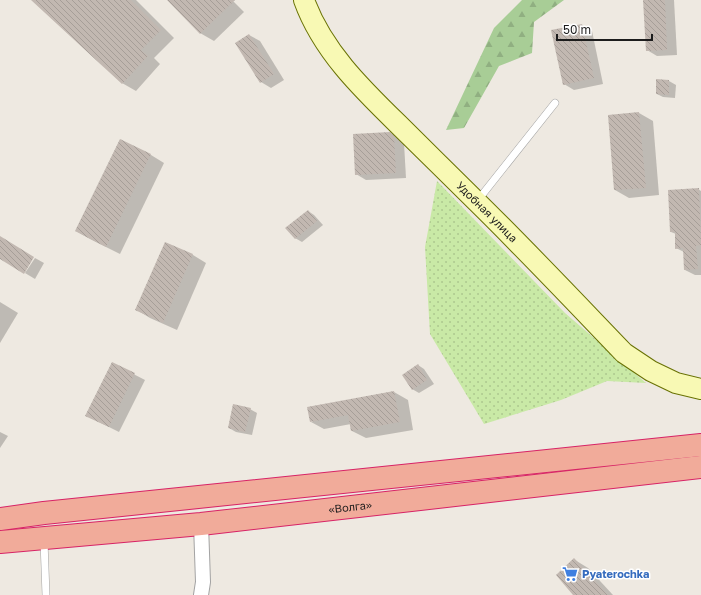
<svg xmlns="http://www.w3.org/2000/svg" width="701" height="595" viewBox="0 0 701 595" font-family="'Golos Text',sans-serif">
	<defs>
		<pattern id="grass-dots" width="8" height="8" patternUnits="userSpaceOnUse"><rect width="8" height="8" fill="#c9e9a6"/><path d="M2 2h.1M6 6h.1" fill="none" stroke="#acc78e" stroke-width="1.8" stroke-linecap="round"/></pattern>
		<pattern id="forest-firs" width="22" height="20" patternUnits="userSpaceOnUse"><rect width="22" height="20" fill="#a8cd96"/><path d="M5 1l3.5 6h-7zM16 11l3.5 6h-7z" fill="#90af81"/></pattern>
		<pattern id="building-back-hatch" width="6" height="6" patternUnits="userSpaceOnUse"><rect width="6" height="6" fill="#c2b8b1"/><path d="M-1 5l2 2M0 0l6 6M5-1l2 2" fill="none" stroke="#a69e98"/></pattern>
	</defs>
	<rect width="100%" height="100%" fill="#eee9e1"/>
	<!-- grass -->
	<path fill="url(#grass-dots)" d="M437,181L565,313L646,383L607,381L561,400L484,424L430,334L425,247Z"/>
	<!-- forest -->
	<path fill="url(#forest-firs)" d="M522,0H564L534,22L532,53L499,66L464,128L446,130L494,28Z"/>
	<!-- shadow -->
	<g fill="#0003">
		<path d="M32,0H136L174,38L154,58L160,64L136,91L122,83Z"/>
		<path d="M168,0H232L244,12L214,41L200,33Z"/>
		<path d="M644,0H674L677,55L657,56L647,50Z"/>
		<path d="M582,25L592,31L603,84L574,90L564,84Z"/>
		<path d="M249,35L260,41L284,80L271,88L261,82Z"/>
		<path d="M657,80L669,81L676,85L675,98L663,97L657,94Z"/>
		<path d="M639,113L653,121L659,195L629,198L615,190L609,116Z"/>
		<path d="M390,133L400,139L404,143L406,178L366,180L356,174Z"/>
		<path d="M120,140L151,155L164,163L120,254L90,239L76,231Z"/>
		<path d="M698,189L701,191V275H695L685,270L684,252L676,248V234L671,232Z"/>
		<path d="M308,211L314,215L323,225L302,242L295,238Z"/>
		<path d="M166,243L193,255L206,263L177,330L150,318L137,310Z"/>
		<path d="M35,258L44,263L35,279L25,273Z"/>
		<path d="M0,302L18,313L0,343Z"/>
		<path d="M112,363L145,380L119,432L97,421Z"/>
		<path d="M418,365L424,369L434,384L419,393L412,389Z"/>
		<path d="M394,392L408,400L413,430L366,438L352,431L351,424L324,429L311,422Z"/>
		<path d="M250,409L257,413L252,435L236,432L229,428Z"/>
		<path d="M0,432L8,436L0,448Z"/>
		<path d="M575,560L588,568L613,595H575Z"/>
	</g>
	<!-- building -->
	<g fill="url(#building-back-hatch)">
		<path d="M31,0H131L161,30L141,50L148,56L122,84Z"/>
		<path d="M167,0H235L200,34Z"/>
		<path d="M643,0H665L667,50L646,51Z"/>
		<path d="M582,24L594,78L563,85L551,30Z"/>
		<path d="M249,34L274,74L260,83L235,43Z"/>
		<path d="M656,79L669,80V95L656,94Z"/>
		<path d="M639,112L646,188L614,190L608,115Z"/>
		<path d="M390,132L394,136L396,173L355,175L353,134Z"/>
		<path d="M120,139L151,154L106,247L75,231Z"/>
		<path d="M699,188L701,245L696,246L698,269L684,270L683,248L675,249V232H670L668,190Z"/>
		<path d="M308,210L317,221L295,239L285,228Z"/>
		<path d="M0,236L34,257L24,274L0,259Z"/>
		<path d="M165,242L193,254L163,323L135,310Z"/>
		<path d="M112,362L135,373L109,427L85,416Z"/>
		<path d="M418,364L427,380L412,390L402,375Z"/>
		<path d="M394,391L400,422L351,431L348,415L310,422L307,407Z"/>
		<path d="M233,404L251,408L245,432L228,428Z"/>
		<path d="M574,558L598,584L608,595H573L556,575Z"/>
	</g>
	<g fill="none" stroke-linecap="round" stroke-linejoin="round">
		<defs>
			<g id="service">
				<path d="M478,200L555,103"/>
				<path d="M44,541L46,595"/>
			</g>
			<path id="minor" d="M201,595L203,582L201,524"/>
			<g id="secondary">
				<path id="s1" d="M304,0C322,50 361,88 398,124C424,150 450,175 476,201C526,250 575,302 624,353L651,371L676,383L701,389"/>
			</g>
			<g id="trunk">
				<path d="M0,519L44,513L701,445"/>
				<path id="s2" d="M0,542L201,524L701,467"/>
			</g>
		</defs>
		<!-- service casing -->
		<use href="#service" stroke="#a3a3a3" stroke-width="8"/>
		<!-- minor casing -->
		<use href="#minor" stroke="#a3a3a3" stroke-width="16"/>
		<!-- secondary casing -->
		<use href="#secondary" stroke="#697204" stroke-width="22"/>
		<!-- trunk casing -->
		<use href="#trunk" stroke="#d72366" stroke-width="24"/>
		<!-- service -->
		<use href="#service" stroke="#fff" stroke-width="7"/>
		<!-- minor -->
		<use href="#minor" stroke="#fff" stroke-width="14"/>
		<!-- secondary -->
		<use href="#secondary" stroke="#f8f9b4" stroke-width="20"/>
		<!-- trunk -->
		<use href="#trunk" stroke="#f1ab9a" stroke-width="22"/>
	</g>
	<!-- icons -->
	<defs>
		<symbol id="supermarket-bare" viewBox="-9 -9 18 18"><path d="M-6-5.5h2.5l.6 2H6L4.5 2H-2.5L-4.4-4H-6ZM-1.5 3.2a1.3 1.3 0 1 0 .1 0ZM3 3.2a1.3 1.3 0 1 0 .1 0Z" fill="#3f7fe0" stroke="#fff" stroke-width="2.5" paint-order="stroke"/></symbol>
	</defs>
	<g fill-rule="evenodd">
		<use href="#supermarket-bare" x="559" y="563" width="22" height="22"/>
	</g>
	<g text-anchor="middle" stroke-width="3" stroke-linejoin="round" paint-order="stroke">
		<!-- street labels -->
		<g font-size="11" fill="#1c1c1c" stroke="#fff">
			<text dy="4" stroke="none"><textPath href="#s1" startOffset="282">Удобная улица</textPath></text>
			<text dy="4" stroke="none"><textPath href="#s2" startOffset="352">«Волга»</textPath></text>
		</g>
		<!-- shop labels -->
		<g font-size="11" font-weight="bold" fill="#366cbe" stroke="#fff" text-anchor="start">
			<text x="582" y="578">Pyaterochka</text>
		</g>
	</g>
	<!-- scale -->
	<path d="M557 34v6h95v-6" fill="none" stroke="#1c1c1c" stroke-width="2"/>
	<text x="563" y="34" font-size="12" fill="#1c1c1c" stroke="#ffffff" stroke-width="3" paint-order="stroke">50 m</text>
</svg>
